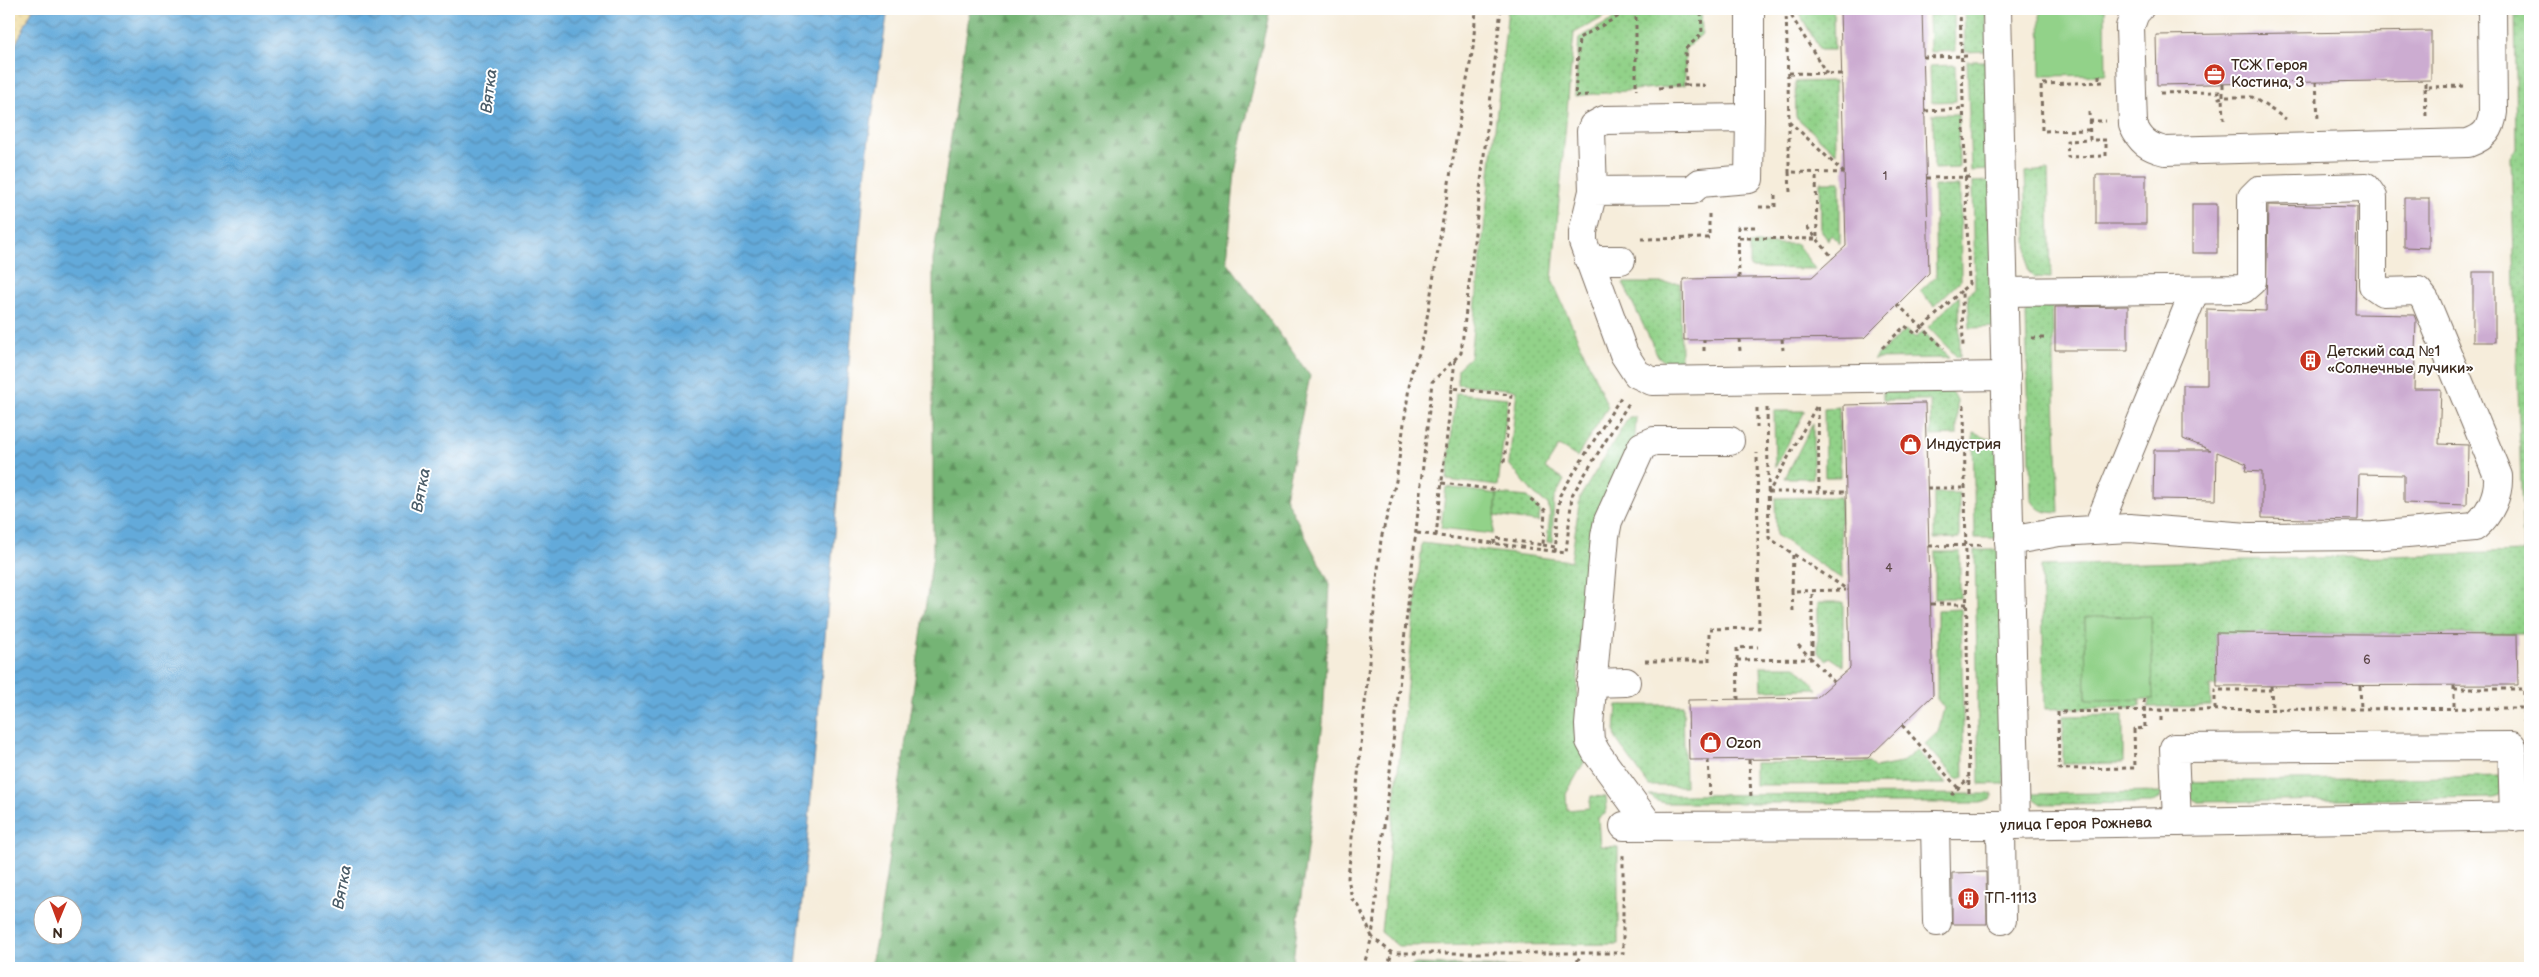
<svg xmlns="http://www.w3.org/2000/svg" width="2539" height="977" viewBox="0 0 2539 977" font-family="'Balsamiq Sans',sans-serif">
	<defs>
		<pattern id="green-dots" width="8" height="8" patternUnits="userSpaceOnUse" patternTransform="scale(1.25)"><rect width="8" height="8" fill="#92d289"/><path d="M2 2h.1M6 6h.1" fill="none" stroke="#7fb476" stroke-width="1.8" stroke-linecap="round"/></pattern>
		<pattern id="forest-firs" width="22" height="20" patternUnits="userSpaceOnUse" patternTransform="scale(1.25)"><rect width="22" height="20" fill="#75b475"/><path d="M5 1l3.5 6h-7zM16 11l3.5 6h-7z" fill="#61935f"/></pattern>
		<pattern id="sand-dots" width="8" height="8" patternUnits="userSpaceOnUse" patternTransform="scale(1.25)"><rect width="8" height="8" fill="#eeda9e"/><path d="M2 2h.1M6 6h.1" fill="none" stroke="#cdbb88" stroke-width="1.8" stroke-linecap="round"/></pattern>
		<pattern id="water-waves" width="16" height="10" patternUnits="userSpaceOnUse" patternTransform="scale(1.25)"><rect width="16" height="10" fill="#64aada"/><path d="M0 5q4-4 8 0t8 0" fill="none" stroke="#548bb0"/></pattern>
	</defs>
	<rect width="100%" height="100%" fill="#fff"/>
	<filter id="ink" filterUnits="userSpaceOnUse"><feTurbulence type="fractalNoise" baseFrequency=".02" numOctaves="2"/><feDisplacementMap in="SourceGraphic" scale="10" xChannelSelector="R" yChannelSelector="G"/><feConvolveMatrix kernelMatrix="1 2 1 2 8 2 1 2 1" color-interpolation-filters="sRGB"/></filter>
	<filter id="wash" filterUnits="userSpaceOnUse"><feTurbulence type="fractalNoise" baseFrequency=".0096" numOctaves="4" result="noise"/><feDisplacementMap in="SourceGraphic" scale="20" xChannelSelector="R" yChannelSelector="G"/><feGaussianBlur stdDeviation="1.12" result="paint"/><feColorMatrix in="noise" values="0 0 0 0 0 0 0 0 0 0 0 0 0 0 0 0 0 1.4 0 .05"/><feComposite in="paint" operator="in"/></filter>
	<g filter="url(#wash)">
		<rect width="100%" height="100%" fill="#f6eddb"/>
		<!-- green -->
		<g fill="url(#green-dots)" stroke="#667e54">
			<path d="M1508,9H1545L1571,13L1587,9H1619L1574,33L1552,280L1608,407L1577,457L1559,446L1545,468L1564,480L1554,499L1552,542H1547L1550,515L1548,504L1535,495L1509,464L1517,390L1457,384L1458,368L1470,357Z"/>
			<path d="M1632,9H1701L1702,34L1685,49V85L1575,96L1579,38Z"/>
			<path d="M1797,9H1833L1834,50H1820Z"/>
			<path d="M1964,9H1986L1987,51L1965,52Z"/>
			<path d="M2515,9H2530V634L2216,633L2217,686H2210L2211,706L2148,707L2149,699H2152L2085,617L2086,699H2140V707L2045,709L2041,566L2523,552L2511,157L2517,147Z"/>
			<path d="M1929,15H1954L1955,51L1930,52Z"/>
			<path d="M1967,61H1988L1991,170L1971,171Z"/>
			<path d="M1955,65L1956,101L1931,102L1930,66Z"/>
			<path d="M1835,81L1836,153L1796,117L1795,82Z"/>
			<path d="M1933,114H1958L1959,168L1934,169Z"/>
			<path d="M2048,170L2051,278L2034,277L2028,271L2025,172Z"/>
			<path d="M1991,181L1995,327L1970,328L1968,294L1975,288L1973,182Z"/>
			<path d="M1820,182H1840V244L1831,235L1828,240L1821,231Z"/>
			<path d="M1934,186H1960L1961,280L1934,306L1920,291L1936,276Z"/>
			<path d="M1750,244H1797L1815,269L1750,268Z"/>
			<path d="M1623,283H1680L1681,362L1666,363L1658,356Z"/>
			<path d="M1959,296L1960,357H1957L1928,327Z"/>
			<path d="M2052,301L2059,513C2045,512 2038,512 2031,499L2026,314L2029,307Z"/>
			<path d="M1905,330L1916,338L1923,331L1949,358L1873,359Z"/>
			<path d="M1883,388L1950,389L1957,400V435L1931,436L1930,400H1883Z"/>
			<path d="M1456,393L1508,398L1498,486L1447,480Z"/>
			<path d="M1839,407L1840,477H1825L1824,408Z"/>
			<path d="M1774,411H1805L1775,468Z"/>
			<path d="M1629,417H1636L1635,439L1598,512L1579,656L1575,735L1587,757L1566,794L1567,810L1589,808L1591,796L1606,797L1607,808L1605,814L1598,818L1600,846L1618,847V944L1398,946L1381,932L1422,543L1571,561L1580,497Z"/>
			<path d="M1813,423V478H1785Z"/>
			<path d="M1973,432L1992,439L1998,449L2001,538H1975Z"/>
			<path d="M1934,493H1959V538L1934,539Z"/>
			<path d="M1497,494L1528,497L1540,511L1539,522L1495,516Z"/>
			<path d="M1840,497L1842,579L1776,535L1775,498Z"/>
			<path d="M1975,550H2000L2004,784H1979Z"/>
			<rect x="1935" y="552" width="25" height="46"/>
			<path d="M1818,602H1843V666L1830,657L1827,660L1818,653Z"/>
			<path d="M1961,609L1964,777L1957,779L1925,744L1938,732L1944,708L1937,699V610Z"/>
			<path d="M1761,666H1796L1818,689L1762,690Z"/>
			<path d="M1617,705H1683L1685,786H1649L1616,739L1615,732Z"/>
			<path d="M2123,715V763L2063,764V716Z"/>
			<path d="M1917,750L1946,784L1755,785V763H1870L1875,768L1901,763Z"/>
			<path d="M2503,776L2501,796L2494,798L2198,802L2189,798L2186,782Z"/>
			<path d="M2162,792L2160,798L2151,803L2042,804L2028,794Z"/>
			<path d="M1993,794L1990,800L1980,803H1665L1657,801L1649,795Z"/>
		</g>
		<!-- forest -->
		<g fill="url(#forest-firs)" stroke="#586f4a">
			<path d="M970,9H1270L1235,172L1227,261L1310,376L1285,497L1330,584L1323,723L1292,968H870L878,931L933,555V260Z"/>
			<path d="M1416,964L1542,968H1405Z"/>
		</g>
		<!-- sand -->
		<path fill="url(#sand-dots)" stroke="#94825e" d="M9,9H33L9,58Z"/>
		<!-- pitch -->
		<g fill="#92d289" stroke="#667e54">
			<path d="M2040,9H2105L2106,75L2041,76Z"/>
			<path d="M1446,487L1497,494L1493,534L1441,528Z"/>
			<path d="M2151,616L2153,699L2086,700L2085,617Z"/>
		</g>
		<!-- water -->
		<path fill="url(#water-waves)" stroke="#506a7c" fill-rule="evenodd" d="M33,9H888L868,146L796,968H9V58ZM42,904H72V934H42Z"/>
		<g id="blocks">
			<!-- building -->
			<g fill="#ccacd1">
				<path d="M1840,9H1922L1929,273L1864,338L1684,340L1683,279L1812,277L1846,246Z"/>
				<path d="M2431,31V80L2157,85L2156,35Z"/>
				<rect x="2096" y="175" width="50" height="49"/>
				<path d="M2404,198H2429V248L2404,247Z"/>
				<rect x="2192" y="204" width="25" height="49"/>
				<path d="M2268,205L2357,207L2355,314L2414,315L2416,320L2414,389H2441L2439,444L2468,445L2467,505L2404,503V475L2359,474L2358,520L2262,518V472L2245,471L2247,464L2217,452L2216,500L2153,499L2154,450H2211L2183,439V385H2207V309L2266,311Z"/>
				<rect x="2473" y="272" width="22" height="70"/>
				<path d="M2128,306V350H2055V307Z"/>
				<path d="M1925,403L1933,695L1868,758L1689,760L1688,700L1816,698L1850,668L1844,405Z"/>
				<path d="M2216,633L2517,635L2518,685L2217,686Z"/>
				<path d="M1986,872L1987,924H1952V873Z"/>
			</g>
		</g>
	</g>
	<g filter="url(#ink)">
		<use href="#blocks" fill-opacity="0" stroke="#7c6e60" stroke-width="1"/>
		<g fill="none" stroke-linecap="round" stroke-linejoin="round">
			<defs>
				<g id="minor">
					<path d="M1750,9V118"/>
					<path d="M1997,9L2016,825"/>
					<path d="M2139,9L2135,13L2130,27L2133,125C2140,141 2148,147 2165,151L2468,143C2485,137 2491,130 2493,112L2492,9"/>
					<path d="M1593,191L1687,190H1692L1700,183L1749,179L1750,118L1604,120L1593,126L1591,131L1593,191L1583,232V242L1624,354L1637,374L1652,381L2006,376"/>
					<path d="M1589,260H1621"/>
					<path d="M2004,292L2243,289L2252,281V197L2259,190L2366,187L2373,197V285L2383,292L2418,291L2425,300L2498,476C2499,495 2490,514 2475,527L2373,536L2248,537L2129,528L2059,532L2009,541"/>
					<path d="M2097,529L2195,290"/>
					<path d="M1591,683L1626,682"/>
					<path d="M2177,822L2174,748L2512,746L2514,817"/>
					<path d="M1935,825L1937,922"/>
					<path d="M2001,825L2002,920"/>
					<path id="s1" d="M1624,826L2001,825L2530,816"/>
					<path d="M1650,826L1596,752L1590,741L1589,725L1605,536L1608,521L1642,446L1654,441H1730"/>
				</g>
			</defs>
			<!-- minor casing -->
			<use href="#minor" stroke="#7c6e60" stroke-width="30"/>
			<!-- path -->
			<g stroke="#7c6e60" stroke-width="3" stroke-dasharray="4 4" stroke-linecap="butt">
				<path d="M1501,9L1461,353L1432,382L1372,937L1392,953H1623V855"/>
				<path d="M1636,9V90"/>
				<path d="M1786,9L1789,121L1844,173"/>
				<path d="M1787,9L1827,74"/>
				<path d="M1960,9L1969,284L1962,290L1963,349"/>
				<path d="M2167,13L2416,9"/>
				<path d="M1923,57L1970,56"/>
				<path d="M1789,73L1841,74"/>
				<path d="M2099,75V83"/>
				<path d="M2316,82L2318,119"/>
				<path d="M2223,84V97H2252L2286,119"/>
				<path d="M1686,85H1703L1706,91"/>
				<path d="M2425,87V80"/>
				<path d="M1659,88L1686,85L1685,49L1702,34L1701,9"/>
				<path d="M2160,93L2219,92V98L2223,97L2224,120"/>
				<path d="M1588,95L1575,96L1579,38L1632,9"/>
				<path d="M1925,111L1964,109"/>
				<path d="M2089,112L2090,140H2106V156L2068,157L2067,141L2090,140"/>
				<path d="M2426,116L2425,87L2465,86"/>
				<path d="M1789,121V172"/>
				<path d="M2089,121H2106"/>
				<path d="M2089,130L2042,131L2041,84L2104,82"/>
				<path d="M1926,178L1973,177"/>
				<path d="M1790,192L1789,172L1844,173"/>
				<path d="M1759,207H1775V192"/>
				<path d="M1807,227L1833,258"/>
				<path d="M1739,238L1817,239L1816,173"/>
				<path d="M1641,239L1709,238V213"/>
				<path d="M1739,278L1738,227H1759"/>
				<path d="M1897,304L1944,348"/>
				<path d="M2032,338H2046"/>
				<path d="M1704,339V351"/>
				<path d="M1739,339L1740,351"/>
				<path d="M1782,339L1783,350"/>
				<path d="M1882,348L1905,326L1916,334L1961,291"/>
				<path d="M1452,388L1455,359"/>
				<path d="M1964,405L1969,794"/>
				<path d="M1816,407L1769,492H1846"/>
				<path d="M1818,407L1819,492"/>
				<path d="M1757,408V430"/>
				<path d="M1767,408L1769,538L1848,590"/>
				<path d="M1926,443L1965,442"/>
				<path d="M1442,483L1498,490"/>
				<path d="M1927,488H1965"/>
				<path d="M1417,533L1566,553L1572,495L1629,403"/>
				<path d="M1436,536L1452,388L1511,395L1504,463"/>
				<path d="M1494,544L1495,538L1543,545L1545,510L1528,497"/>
				<path d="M1543,545L1555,547"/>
				<path d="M1929,546L1981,545"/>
				<path d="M1555,552L1560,495L1621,397"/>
				<path d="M1792,591L1793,553"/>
				<path d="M1931,604H1967"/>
				<path d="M1793,611L1792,591L1846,590"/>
				<path d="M1798,645L1834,682"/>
				<path d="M1737,660L1812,659V591"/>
				<path d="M1645,661H1709V629L1759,628L1757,453"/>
				<path d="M2271,686L2272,709"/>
				<path d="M2360,686L2361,709"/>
				<path d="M2454,686V709"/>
				<path d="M2454,689H2524V708"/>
				<path d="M2144,699L2145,728L2134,729L2135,768L2059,769L2058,712L2161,710"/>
				<path d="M1738,700L1737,648L1758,647"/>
				<path d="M2215,709V690H2271"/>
				<path d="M2161,721V710L2524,708V721"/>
				<path d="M1902,725L1958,788"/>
				<path d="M1708,760L1710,795"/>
				<path d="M1749,760L1751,797"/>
				<path d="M1951,795L1969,778"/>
				<path d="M1363,968L1372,937L1359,906L1352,899L1348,878L1381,539L1396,481L1411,373L1420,351L1425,330L1457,134L1473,48L1476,9"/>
				<path d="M1387,968L1392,953"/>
				<path d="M1573,968L1581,955"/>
			</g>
			<!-- minor -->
			<use href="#minor" stroke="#fff" stroke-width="28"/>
		</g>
	</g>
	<!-- icons -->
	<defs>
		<symbol id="office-disc" viewBox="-11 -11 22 22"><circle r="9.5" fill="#c8321e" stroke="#fff"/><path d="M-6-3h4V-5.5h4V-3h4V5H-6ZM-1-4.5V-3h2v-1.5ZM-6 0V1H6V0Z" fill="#fff"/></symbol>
		<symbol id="building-disc" viewBox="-11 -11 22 22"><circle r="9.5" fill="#c8321e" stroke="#fff"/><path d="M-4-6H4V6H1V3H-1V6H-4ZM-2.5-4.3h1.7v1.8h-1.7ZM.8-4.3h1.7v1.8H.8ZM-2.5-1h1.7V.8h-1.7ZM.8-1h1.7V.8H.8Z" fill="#fff"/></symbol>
		<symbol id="shop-disc" viewBox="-11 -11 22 22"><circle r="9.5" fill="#c8321e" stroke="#fff"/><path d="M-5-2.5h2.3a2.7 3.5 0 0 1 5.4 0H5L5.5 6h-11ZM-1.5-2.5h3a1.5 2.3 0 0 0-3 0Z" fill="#fff"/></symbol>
	</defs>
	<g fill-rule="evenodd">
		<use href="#office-disc" x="2202" y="62" width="25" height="25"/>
		<use href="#building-disc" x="2298" y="348" width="25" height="25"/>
		<use href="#shop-disc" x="1898" y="432" width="25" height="25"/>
		<use href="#shop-disc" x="1698" y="730" width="25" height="25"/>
		<use href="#building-disc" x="1956" y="886" width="25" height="25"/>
	</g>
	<g text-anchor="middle" stroke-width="4" stroke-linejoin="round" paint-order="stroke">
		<!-- number labels -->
		<g font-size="12" fill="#5f4a4b">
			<text x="1885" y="180">1</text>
			<text x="1889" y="572">4</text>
			<text x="2367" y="664">6</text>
		</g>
		<!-- poi labels -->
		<g font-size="15" fill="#3b2a1e" stroke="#fff" text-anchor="start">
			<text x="2231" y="70">ТСЖ Героя<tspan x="2231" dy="17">Костина, 3</tspan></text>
			<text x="2327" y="356">Детский сад №1<tspan x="2327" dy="17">«Солнечные лучики»</tspan></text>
			<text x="1926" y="449">Индустрия</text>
			<text x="1726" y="748">Ozon</text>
			<text x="1985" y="903">ТП-1113</text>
		</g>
		<!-- street labels -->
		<g font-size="15" fill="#3b2a1e" stroke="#fff">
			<text dy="5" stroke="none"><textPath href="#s1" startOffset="452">улица Героя Рожнева</textPath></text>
		</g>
		<!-- water labels -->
		<g font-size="16" font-style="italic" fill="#4b5d69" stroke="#fff">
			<text transform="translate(488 91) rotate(-83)" y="6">Вятка</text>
			<text transform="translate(420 490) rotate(-79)" y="6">Вятка</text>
			<text transform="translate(341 887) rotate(-79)" y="6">Вятка</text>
		</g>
	</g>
	<!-- margin -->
	<rect width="2539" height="977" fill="none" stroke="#fff" stroke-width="30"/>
	<!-- north arrow -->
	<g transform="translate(58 920) rotate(181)"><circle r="24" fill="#ffffff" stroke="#b1aaa5"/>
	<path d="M0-4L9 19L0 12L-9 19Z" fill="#c8321e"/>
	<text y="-8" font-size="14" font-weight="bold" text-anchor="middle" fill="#3b2a1e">N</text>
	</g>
</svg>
